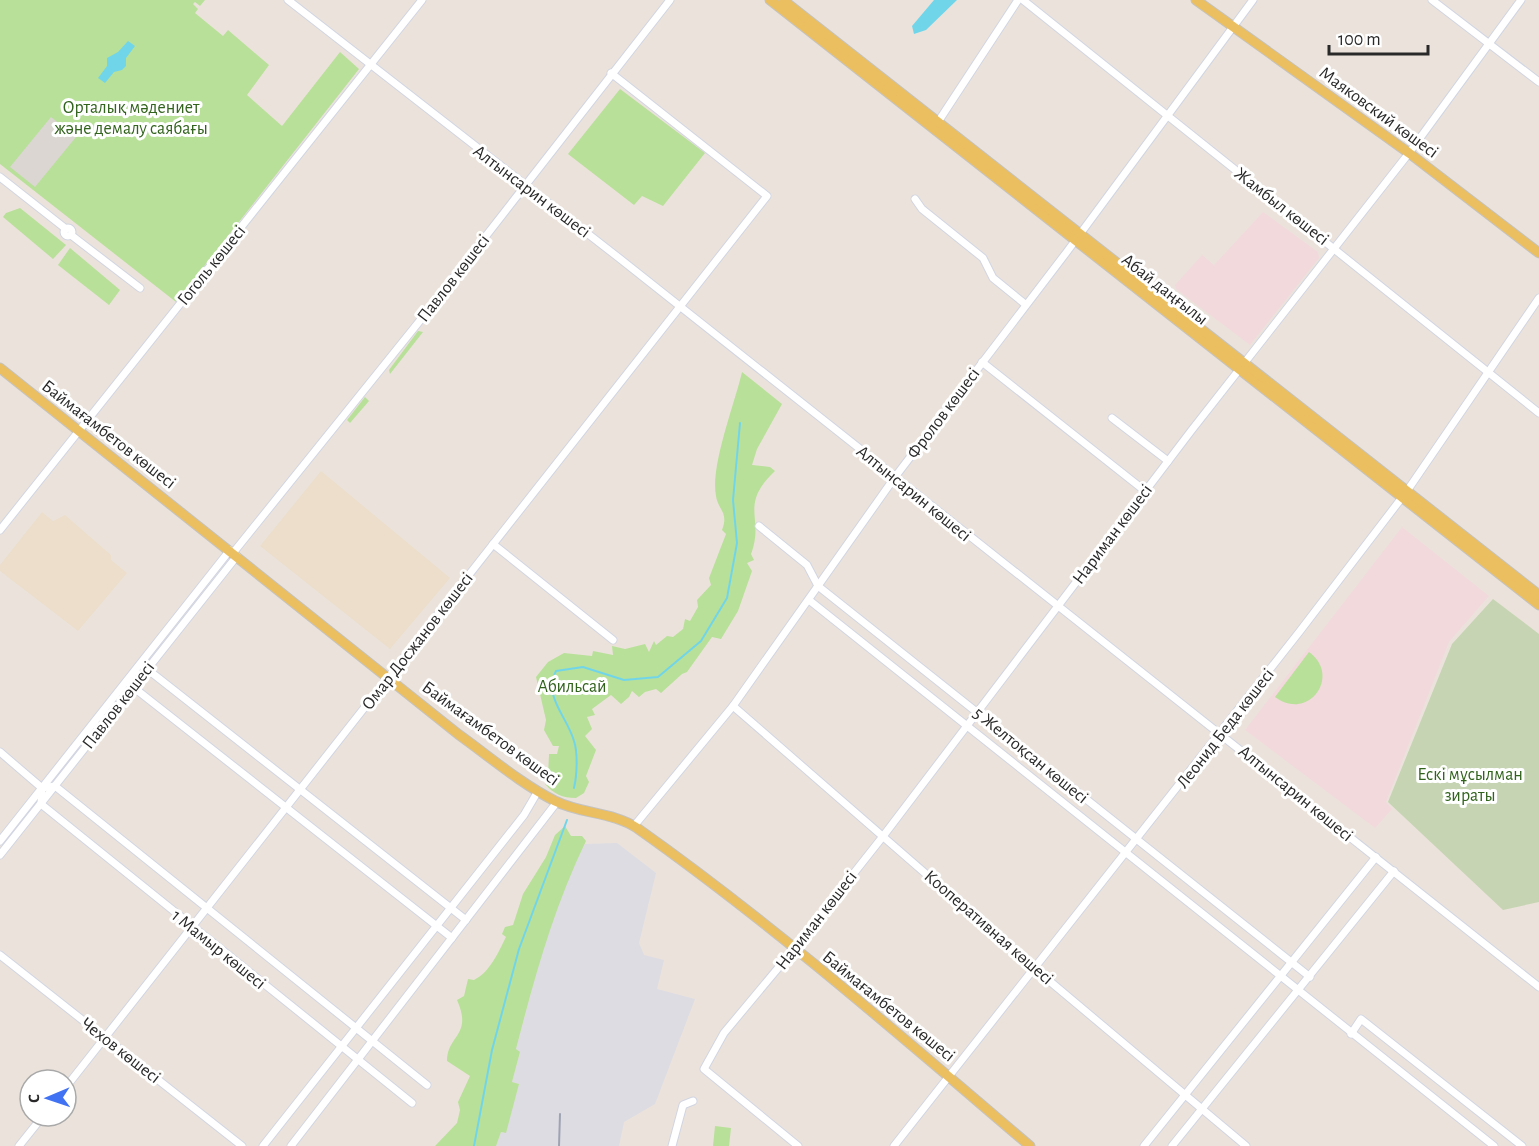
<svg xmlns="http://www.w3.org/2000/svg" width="1539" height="1146" viewBox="0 0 1539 1146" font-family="'Alegreya Sans',sans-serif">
	<rect width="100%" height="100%" fill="#ebe3db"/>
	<!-- industrial -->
	<path fill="#dddce3" d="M617,843L656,873L639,943L644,955L664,960L657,989L695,999L655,1104L624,1122L619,1146H496L501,1132L505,1133L519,1084L512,1082L520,1053L516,1049L544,944L567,879L585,844Z"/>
	<!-- education -->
	<g fill="#ecdecb">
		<path d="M321,471L450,578L390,649L260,546Z"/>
		<path d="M42,512L53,521L65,515L111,555V560L127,573L78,631L0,571V565Z"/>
	</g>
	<!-- medical -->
	<g fill="#f2d9dc">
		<path d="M1263,212L1318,252L1319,258L1250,345L1176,289L1175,285L1202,255L1214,265Z"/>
		<path d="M1402,527L1489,596L1449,642L1386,802L1392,809L1375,828L1245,730Z"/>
	</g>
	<!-- green -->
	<g fill="#b8e099">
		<path d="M0,0H205L200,6L195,2L193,4L198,9L195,13L223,36L228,30L269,65L247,95L282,126L340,52L359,69L176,302L0,164Z"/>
		<path d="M620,89L705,153L663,206L642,196L634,205L568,154Z"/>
		<path d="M20,208L66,245L53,259L3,217L6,213Z"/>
		<path d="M70,248L120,290L109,305L58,265Z"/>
		<path d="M418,331L423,332L390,374L389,370Z"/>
		<path d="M742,372L782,404L757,449L752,465L770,467L775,471C738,506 765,517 751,554L754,560L747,563L752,571L738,611L721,639L712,637L687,672L682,674L661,693L656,689L645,692L639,697L632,691L629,697L621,704L611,695L592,709L595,715L587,717L592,729L585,736L596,750L586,776L589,782L584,793L576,798C562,798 554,794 545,784L548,777L549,754H557L559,746H553L544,730L546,720L536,677L548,662L564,653L592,656L593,651L613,655L612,646L625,649L645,644L649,652L654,641L656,645L667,636L673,637L683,629L685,619L690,621L698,607L697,600L711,585L709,578L726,534L722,530C729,512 718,510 716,496C710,466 735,403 742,372Z"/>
		<path d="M365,397L369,401L350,423L347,420Z"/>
		<path d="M1309,652C1342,676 1308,722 1275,697Z"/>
		<path d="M565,826L571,836H582L586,841C553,909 535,976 516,1049L520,1052L512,1082L519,1084L506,1133L501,1132L496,1146H435L457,1123L460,1110L458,1102L470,1076L447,1061C447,1035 473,1036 457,1000L464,996L468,979L474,980C490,972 498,953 506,937L502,934L505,927L513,925L523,894L546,857L555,835Z"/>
		<path d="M715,1126L731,1128L729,1146H713Z"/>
	</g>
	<!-- cemetery -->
	<path fill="#c6d4b3" d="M1493,599L1539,634V902L1503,910L1388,802L1452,644Z"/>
	<!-- plaza -->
	<path fill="#dbd6d2" d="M51,117L76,137L35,187L10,167Z"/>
	<!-- water -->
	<g fill="#71d5ea">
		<path d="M934,0H957L926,30L914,34L912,26Z"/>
		<path d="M128,41L135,46L126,58V66L122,70L114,72L105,83L98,78L107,66V58L118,52Z"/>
	</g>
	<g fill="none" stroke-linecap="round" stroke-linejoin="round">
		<!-- stream -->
		<g stroke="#71d5ea" stroke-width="2">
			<path d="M574,788C577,775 578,753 574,741C567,716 543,697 556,671L583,667L624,680L658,677L701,641L727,598L737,543L733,500L740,423"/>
			<path d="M474,1146L492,1050L519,949L567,820"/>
		</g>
		<defs>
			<g id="minor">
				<path d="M288,0L619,258L1539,987"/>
				<path d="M1023,0L1539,413"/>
				<path d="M1432,0L1539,82"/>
				<path d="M938,122L1018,0"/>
				<path d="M0,177L66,229"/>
				<path d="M915,199L922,209L983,258L993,278L1025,304"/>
				<circle cx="68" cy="232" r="4"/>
				<path d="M71,235L140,288"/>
				<path d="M982,362L1145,491"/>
				<path d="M1112,418L1168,461"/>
				<path d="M759,526L807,565L818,586L1310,977"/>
				<path d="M0,530L422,0"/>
				<path d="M493,544L613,640"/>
				<path d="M233,553L418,323L670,0"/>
				<path d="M809,600L1494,1146"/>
				<path d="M147,669L466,920"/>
				<path d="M133,687L452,938"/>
				<path d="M733,706L1034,968L1246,1146"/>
				<path d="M0,752L42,788L55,786L427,1085"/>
				<path d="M42,788L41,804L412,1103"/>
				<path d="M634,826L733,706L895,477L1066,253L1253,0"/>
				<path d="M0,841L230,550"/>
				<path d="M0,855L237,556"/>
				<path d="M0,955L242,1146"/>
				<path d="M1351,1034L1361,1019L1522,1146"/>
				<path d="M66,1087L767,196L611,73"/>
				<path d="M19,1146L43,1116"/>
				<path d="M263,1146L524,815L538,791"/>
				<path d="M291,1146L557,802"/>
				<path d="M672,1146L683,1105L693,1101"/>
				<path d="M798,1146L704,1069L724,1033L794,949L884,835L1191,431L1409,153L1521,0"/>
				<path d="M894,1146L1300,631L1407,491L1539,298"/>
				<path d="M1144,1146L1376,857"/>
				<path d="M1172,1146L1394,871"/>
			</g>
			<g id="major">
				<path d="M770,0L1539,605"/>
				<path d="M783,0L1539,595"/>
				<path d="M1196,0L1409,153L1539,253"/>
				<path d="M0,368L458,734C490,757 520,783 555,801C581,814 613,812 637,828C774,925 902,1037 1030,1146"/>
			</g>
		</defs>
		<!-- minor casing -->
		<use href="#minor" stroke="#d1d5e2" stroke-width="9"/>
		<!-- major casing -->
		<use href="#major" stroke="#c3c3c3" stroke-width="11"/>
		<!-- minor -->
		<use href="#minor" stroke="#fff" stroke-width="7"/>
		<!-- major -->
		<use href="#major" stroke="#ebbe60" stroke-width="9"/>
		<!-- rail -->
		<path stroke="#9ea3b3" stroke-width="2" d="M559,1146L560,1114"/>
	</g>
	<g text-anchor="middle" stroke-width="6" stroke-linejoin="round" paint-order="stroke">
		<!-- park labels -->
		<g font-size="18" fill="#31631c" stroke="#fff">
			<text x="131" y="113">Орталық мәдениет<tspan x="131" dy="21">және демалу саябағы</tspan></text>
			<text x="572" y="692">Абильсай</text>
			<text x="1470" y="780">Ескі мұсылман<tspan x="1470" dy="21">зираты</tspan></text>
		</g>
		<!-- street labels -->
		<g font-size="18" fill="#292929" stroke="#fff">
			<text transform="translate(1379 112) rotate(36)" y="6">Маяковский көшесі</text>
			<text transform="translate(532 191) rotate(37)" y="6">Алтынсарин көшесі</text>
			<text transform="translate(1282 206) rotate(38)" y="6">Жамбыл көшесі</text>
			<text transform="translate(211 265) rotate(-51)" y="6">Гоголь көшесі</text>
			<text transform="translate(453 278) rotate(-52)" y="6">Павлов көшесі</text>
			<text transform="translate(1165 289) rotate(38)" y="6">Абай даңғылы</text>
			<text transform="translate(943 413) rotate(-53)" y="6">Фролов көшесі</text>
			<text transform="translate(109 434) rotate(38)" y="6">Баймағамбетов көшесі</text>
			<text transform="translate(914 493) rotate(39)" y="6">Алтынсарин көшесі</text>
			<text transform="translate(1112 534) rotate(-53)" y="6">Нариман көшесі</text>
			<text transform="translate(417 641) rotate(-52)" y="6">Омар Досжанов көшесі</text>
			<text transform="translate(118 705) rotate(-52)" y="6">Павлов көшесі</text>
			<text transform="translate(1225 728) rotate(-52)" y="6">Леонид Беда көшесі</text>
			<text transform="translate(491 733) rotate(36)" y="6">Баймағамбетов көшесі</text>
			<text transform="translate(1031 755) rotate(39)" y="6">5 Желтоқсан көшесі</text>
			<text transform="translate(1296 793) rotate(39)" y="6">Алтынсарин көшесі</text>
			<text transform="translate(816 920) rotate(-52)" y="6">Нариман көшесі</text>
			<text transform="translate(989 927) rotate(41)" y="6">Кооперативная көшесі</text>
			<text transform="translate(219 949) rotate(39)" y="6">1 Мамыр көшесі</text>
			<text transform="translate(889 1006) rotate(39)" y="6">Баймағамбетов көшесі</text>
			<text transform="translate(121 1050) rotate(38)" y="6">Чехов көшесі</text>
		</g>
	</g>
	<!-- north arrow -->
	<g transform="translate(48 1098) rotate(268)"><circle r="28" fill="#ffffff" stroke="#a9a9a9" stroke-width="1.5"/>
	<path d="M0-4.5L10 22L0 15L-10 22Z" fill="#4072f3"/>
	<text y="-9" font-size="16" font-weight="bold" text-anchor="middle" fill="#292929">С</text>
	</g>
	<!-- scale -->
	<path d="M1329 45v9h99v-9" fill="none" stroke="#292929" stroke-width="3"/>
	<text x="1338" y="45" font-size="18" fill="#292929" stroke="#ffffff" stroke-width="4.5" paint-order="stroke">100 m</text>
</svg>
